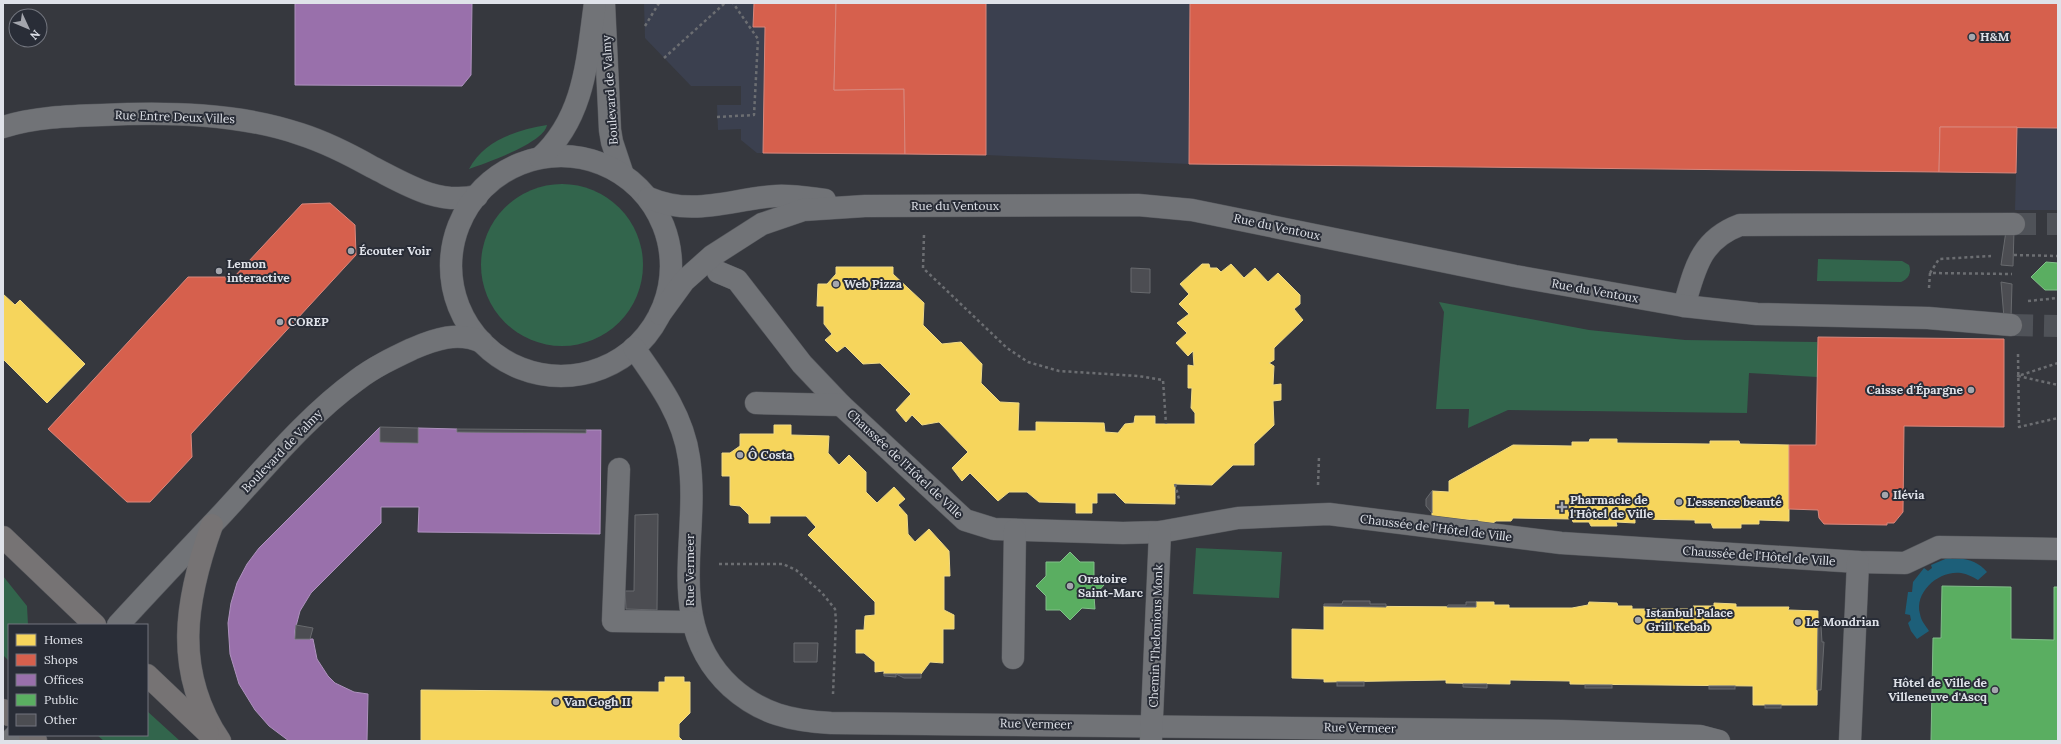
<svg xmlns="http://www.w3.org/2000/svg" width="2061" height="744" viewBox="0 0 2061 744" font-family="Lora,serif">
	<rect width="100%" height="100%" fill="#36383e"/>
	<!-- built -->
	<path fill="#3b404f" d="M644,3H2058V210H2015L2016,173L1189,164L986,155L757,153L741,140V129L718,130L717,105H741V86H691L645,38Z"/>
	<!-- green -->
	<g fill="#32654c">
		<path d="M547,125C544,143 486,163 469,169C484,140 517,130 547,125Z"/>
		<circle cx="562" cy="265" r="81"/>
		<path d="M1818,259L1902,261L1909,265C1912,273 1908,279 1901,282L1817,281Z"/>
		<path d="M1439,302L1589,330L1618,333L1685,340L1817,342V377L1749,373L1747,413L1508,410L1468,428L1469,409H1436L1444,312Z"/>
		<path d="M1196,548L1282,552L1279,598L1193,594Z"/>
		<path d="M3,576L27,606L28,625H9V661L3,655Z"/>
		<path d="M147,711L180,741H104L97,735H147Z"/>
	</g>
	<!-- water -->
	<path fill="#1d5f79" d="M1950,557L1952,559C1965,557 1979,562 1987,572L1978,580C1973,577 1967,574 1961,573C1939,570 1914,592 1920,614C1921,621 1926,626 1929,631L1917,639L1911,631L1908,623L1911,620L1910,615L1905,614L1908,592H1912L1913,582L1924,568L1928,571L1932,568L1931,565Z"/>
	<!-- homes -->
	<g fill="#f6d55c" stroke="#efd986">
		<path d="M1202,264H1209L1210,268H1217L1221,272L1231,264L1244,278L1255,268L1268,282L1278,273L1300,295V304L1294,309L1303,320L1274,348V360L1269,363L1274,366L1273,385L1281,384V400L1273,401L1274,425L1254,444V465H1233L1212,485L1175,484V504L1125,503L1115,493H1097V503H1092V513H1076V503L1039,502L1027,492H1009L998,501L970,473L962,481L952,468L968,452L939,422L922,425L912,415L906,422L896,410L911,394L880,363L863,364L845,346L837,352L825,340L832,334L824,324V306H817L818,284H827L836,274V267H893V274L924,303L923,325L942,344L961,342L982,364L981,383L1000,402L1019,403L1018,431H1036V422L1104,423L1105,432L1118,433L1125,424L1134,423L1135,416H1155V424H1195V413L1191,408L1192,388H1188V365L1194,366L1193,351L1188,356L1176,343L1187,333L1177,323L1189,314L1179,304L1189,294L1180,284Z"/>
		<path d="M3,294L15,305L20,300L85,364L47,403L3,359Z"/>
		<path d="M774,425H791V435L829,436L828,453L839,465L849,455L866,472V492L877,503L894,487L905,499L898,505L907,515L908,534L915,542L929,529L949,551L950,576H944V610L954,615V629H943V663L930,662L921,674H884V671L875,672V662L864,653H856V630H864L865,616L875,615V602L808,535L816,527L806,516H770V523H749V515L740,506L730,505V476H722V453H730L740,446V434H774Z"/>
		<path d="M1590,439H1617V443L1710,444V441H1739L1740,444L1789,445V521L1759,520V524H1741V528H1713L1711,523H1695V520L1635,519V523L1616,522L1617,526H1591L1589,522H1573L1572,519L1513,518L1511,521H1496L1493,523H1478L1479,520L1432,518V491L1449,492V481L1513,445L1572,446V442H1589Z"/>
		<path d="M1476,602H1494V605H1509V608H1572L1588,605L1589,602L1617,603L1618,606H1632V609H1692L1693,606H1714V603L1736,604V607H1789L1788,610L1818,611L1817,705H1753V686L1570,684V681L1510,680V684L1446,683V680L1324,682V679L1292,678V629L1324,630V606L1476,607Z"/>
		<path d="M665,677H684V682H690V713L679,724V737L683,741H421V690L659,692V682H665Z"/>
	</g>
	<!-- shops -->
	<g fill="#d6604d" stroke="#d9877c">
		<path d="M754,3H836L834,90L904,89L905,154L763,153L765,27H753Z"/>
		<path d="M836,3H986V155L905,154L904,89L834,90Z"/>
		<path d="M1190,3H2058V128L1940,127L1939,172L1189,164Z"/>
		<path d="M1940,127H2017L2016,173L1939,172Z"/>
		<path d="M330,203L355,225L356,255L191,434L192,457L150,502H127L48,429L188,277H234L302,204Z"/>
		<path d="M1818,337L2004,339V427L1904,426L1903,512L1894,523H1887V525L1824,524L1819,518L1818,510L1789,509V445H1816Z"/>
	</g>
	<!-- offices -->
	<g fill="#9970ab" stroke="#ae92be">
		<path d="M295,3H472L471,75L462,86L295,85Z"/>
		<path d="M380,427V442L418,443V428L457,429V432L586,433V430H601L600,534L418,532L419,507H381V523L311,593L300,611L295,630V639H313L317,659L328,676L335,683L354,692L368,694L367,741H289L269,726L255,710L239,684L230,654L228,623L231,603L237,583L247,564L259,548Z"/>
	</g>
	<!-- public -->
	<g fill="#5aae61" stroke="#82be8a">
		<path d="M2046,262L2058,263V290H2045L2031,277Z"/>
		<path d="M1070,552L1080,562H1094V576L1104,585L1094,596L1095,609L1082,608L1070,620L1060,610H1046V596L1036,586L1046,576V562H1060Z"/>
		<path d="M1942,586L2011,587V639L2054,640V587H2058V741H1931L1933,638H1941Z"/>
	</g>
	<!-- building -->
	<g fill="#4c4d52" stroke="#686a6e">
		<path d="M2014,230L2013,266L2001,265L2006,231Z"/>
		<path d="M1131,268L1150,269V293L1131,292Z"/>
		<path d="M2001,282L2012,284L2011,318H2004Z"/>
		<path d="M380,427L418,428V443L380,442Z"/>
		<path d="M457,429L586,430V433L457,432Z"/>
		<path d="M1432,491V513L1426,506V499Z"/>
		<path d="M658,514L657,610L626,609L625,591H634L635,515Z"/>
		<path d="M1343,601H1370V604H1386V607L1324,606V604H1342Z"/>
		<path d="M1466,602H1476V607H1447L1448,605H1466Z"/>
		<path d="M296,625L313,628L310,639H295Z"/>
		<path d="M1818,626H1821L1822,642H1824L1821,690H1817Z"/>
		<path d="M794,643H818L817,662H794Z"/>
		<path d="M884,674H896V677L884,676Z"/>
		<path d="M896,674H921V678H904Z"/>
		<rect x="1337" y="682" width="27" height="4"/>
		<path d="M1463,684H1487V688L1463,687Z"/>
		<rect x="1585" y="685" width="27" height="3"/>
		<rect x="1709" y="686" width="26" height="3"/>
		<rect x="1765" y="705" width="16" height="3"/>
	</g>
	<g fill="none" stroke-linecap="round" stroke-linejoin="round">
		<!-- minor-tunnel -->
		<g stroke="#4f5258" stroke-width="22" stroke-dasharray="22 11" stroke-linecap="butt">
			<path d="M2014,224H2058"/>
			<path d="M2011,325L2058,326"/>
		</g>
		<defs>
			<g id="minor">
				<path d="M604,3L610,130L612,142L623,175"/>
				<path d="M3,127C35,117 68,116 102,115C167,112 238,113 300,134C325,142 349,154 372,167C406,184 437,205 477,196"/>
				<circle cx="561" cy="266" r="110"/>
				<path d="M540,158C585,117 587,60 595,3"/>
				<path d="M649,198C693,217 731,199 776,196C793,195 809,198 825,200"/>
				<path d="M718,272L737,280L802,364L841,405L965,520L994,529L1123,533L1160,532L1238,518L1329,514L1561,543L1858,562L1905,563L1939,547L2058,549"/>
				<path d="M1684,306C1695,269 1700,240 1740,225L2014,224"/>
				<path d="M660,314L684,281L712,256L762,224L803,210L865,206L1138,205L1192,210L1515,276L1684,306L1757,314L1928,318L2011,325"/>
				<path d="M634,348C658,382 683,415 689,458C701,538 662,623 731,687C761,714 792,721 831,723L1562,731L1700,736L1719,741"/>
				<path d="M756,403L841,405"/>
				<path d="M619,469L613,621L692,622"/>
				<path d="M118,625C152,588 187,551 222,514C264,469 307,416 357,380C374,367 393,358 412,349C435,339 458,331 482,342"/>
				<path d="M1013,658L1015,530"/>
				<path d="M1151,740L1160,532"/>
				<path d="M10,741L16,735"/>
				<path d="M1850,741L1858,562"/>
			</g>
			<g id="major">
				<path d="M212,525C185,600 173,671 220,741"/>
				<path d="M3,537L95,625"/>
				<path d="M147,675L208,733"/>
			</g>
			<g id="highway">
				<path d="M3,710L9,715"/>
				<path d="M30,735L36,741"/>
			</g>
		</defs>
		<!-- minor casing -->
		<use href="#minor" stroke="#55575c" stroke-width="23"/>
		<!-- major casing -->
		<use href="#major" stroke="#55575c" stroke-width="23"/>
		<!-- highway casing -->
		<use href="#highway" stroke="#55575c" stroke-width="23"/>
		<!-- path -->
		<g stroke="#6c6e72" stroke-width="2.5" stroke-dasharray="3 3" stroke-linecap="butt">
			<path d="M645,26L659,3"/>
			<path d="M664,58L725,3"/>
			<path d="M717,117L754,115L758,39L733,3"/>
			<path d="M924,235L923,268L1007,348L1028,362L1059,371L1138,376L1163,380L1166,424"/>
			<path d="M2014,255L2058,256"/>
			<path d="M1930,273L1939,259L1991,256"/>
			<path d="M1929,288L1930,273L2012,274"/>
			<path d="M2028,301L2058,298"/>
			<path d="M2018,354L2019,427L2058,418"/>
			<path d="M2058,363L2018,376L2058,385"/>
			<path d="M1175,484L1179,499"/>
			<path d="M1318,485L1319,457"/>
			<path d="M719,564H783L796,570L822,593L835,609L836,621L833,694"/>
		</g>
		<!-- minor -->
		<use href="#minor" stroke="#717377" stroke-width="22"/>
		<!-- major -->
		<use href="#major" stroke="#767374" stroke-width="22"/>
		<!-- highway -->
		<use href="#highway" stroke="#746f6f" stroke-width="22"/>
	</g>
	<!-- markers -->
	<g fill="#a4a6ad" stroke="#292d37" stroke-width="1.5">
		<circle cx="1972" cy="37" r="4"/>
		<circle cx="351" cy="251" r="4"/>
		<circle cx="219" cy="271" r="4"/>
		<circle cx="836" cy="284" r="4"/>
		<circle cx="280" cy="322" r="4"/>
		<circle cx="1971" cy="390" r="4"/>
		<circle cx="740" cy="455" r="4"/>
		<circle cx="1885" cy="495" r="4"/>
		<circle cx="1679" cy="502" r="4"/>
		<path d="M1560 501h4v4h4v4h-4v4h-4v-4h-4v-4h4z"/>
		<circle cx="1070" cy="586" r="4"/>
		<circle cx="1638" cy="620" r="4"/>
		<circle cx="1798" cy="622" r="4"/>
		<circle cx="1995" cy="690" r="4"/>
		<circle cx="556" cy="702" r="4"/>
	</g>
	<g text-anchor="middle" stroke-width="4" stroke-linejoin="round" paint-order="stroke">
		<!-- poi labels -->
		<g font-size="12" font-weight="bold" fill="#dfe2e9" stroke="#292d37" text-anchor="start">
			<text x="1980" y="41">H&amp;M</text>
			<text x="359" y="255">Écouter Voir</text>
			<text x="227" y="268">Lemon<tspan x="227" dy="14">interactive</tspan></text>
			<text x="844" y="288">Web Pizza</text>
			<text x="288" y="326">COREP</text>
			<text x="1963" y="394" text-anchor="end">Caisse d'Épargne</text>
			<text x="748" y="459">Ô Costa</text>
			<text x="1893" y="499">Ilévia</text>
			<text x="1570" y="504">Pharmacie de<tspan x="1570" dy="14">l'Hôtel de Ville</tspan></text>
			<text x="1687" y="506">L'essence beauté</text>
			<text x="1078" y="583">Oratoire<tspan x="1078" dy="14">Saint-Marc</tspan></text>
			<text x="1646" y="617">Istanbul Palace<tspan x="1646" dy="14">Grill Kebab</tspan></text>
			<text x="1806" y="626">Le Mondrian</text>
			<text x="1987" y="687" text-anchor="end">Hôtel de Ville de<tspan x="1987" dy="14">Villeneuve d'Ascq</tspan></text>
			<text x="564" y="706">Van Gogh II</text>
		</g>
		<!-- street labels -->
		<g font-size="12" fill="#dfe2e9" stroke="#292d37">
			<text transform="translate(610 90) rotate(-94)" y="4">Boulevard de Valmy</text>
			<text transform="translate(175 117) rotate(2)" y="4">Rue Entre Deux Villes</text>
			<text x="955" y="210">Rue du Ventoux</text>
			<text transform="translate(1277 227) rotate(12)" y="4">Rue du Ventoux</text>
			<text transform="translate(1595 291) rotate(10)" y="4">Rue du Ventoux</text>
			<text transform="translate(282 451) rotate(-46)" y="4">Boulevard de Valmy</text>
			<text transform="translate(905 464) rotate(43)" y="4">Chaussée de l'Hôtel de Ville</text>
			<text transform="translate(1436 528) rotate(7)" y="4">Chaussée de l'Hôtel de Ville</text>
			<text transform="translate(1759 556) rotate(4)" y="4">Chaussée de l'Hôtel de Ville</text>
			<text transform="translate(690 570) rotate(-90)" y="4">Rue Vermeer</text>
			<text transform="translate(1156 636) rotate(-88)" y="4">Chemin Thelonious Monk</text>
			<text transform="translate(1036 724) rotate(1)" y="4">Rue Vermeer</text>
			<text transform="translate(1360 728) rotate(1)" y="4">Rue Vermeer</text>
		</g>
	</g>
	<!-- border -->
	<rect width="2061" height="744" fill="none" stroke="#dfe2e9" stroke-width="8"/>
	<!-- legend -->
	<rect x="8" y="624" width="140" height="112" fill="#292d37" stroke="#72757e"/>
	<rect x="16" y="634" width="20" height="12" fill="#f6d55c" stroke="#72757e"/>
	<text x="44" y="644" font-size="12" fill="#dfe2e9">Homes</text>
	<rect x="16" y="654" width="20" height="12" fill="#d6604d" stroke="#72757e"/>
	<text x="44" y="664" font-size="12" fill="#dfe2e9">Shops</text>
	<rect x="16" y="674" width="20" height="12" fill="#9970ab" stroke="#72757e"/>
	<text x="44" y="684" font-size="12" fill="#dfe2e9">Offices</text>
	<rect x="16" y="694" width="20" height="12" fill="#5aae61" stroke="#72757e"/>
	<text x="44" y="704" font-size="12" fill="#dfe2e9">Public</text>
	<rect x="16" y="714" width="20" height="12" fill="#4c4d52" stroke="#72757e"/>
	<text x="44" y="724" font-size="12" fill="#dfe2e9">Other</text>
	<!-- north arrow -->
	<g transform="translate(28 28) rotate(134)"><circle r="19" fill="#292d37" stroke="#72757e"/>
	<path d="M0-3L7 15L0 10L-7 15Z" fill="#a4a6ad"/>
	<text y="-6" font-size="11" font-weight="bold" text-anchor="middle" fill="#dfe2e9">N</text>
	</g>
</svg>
